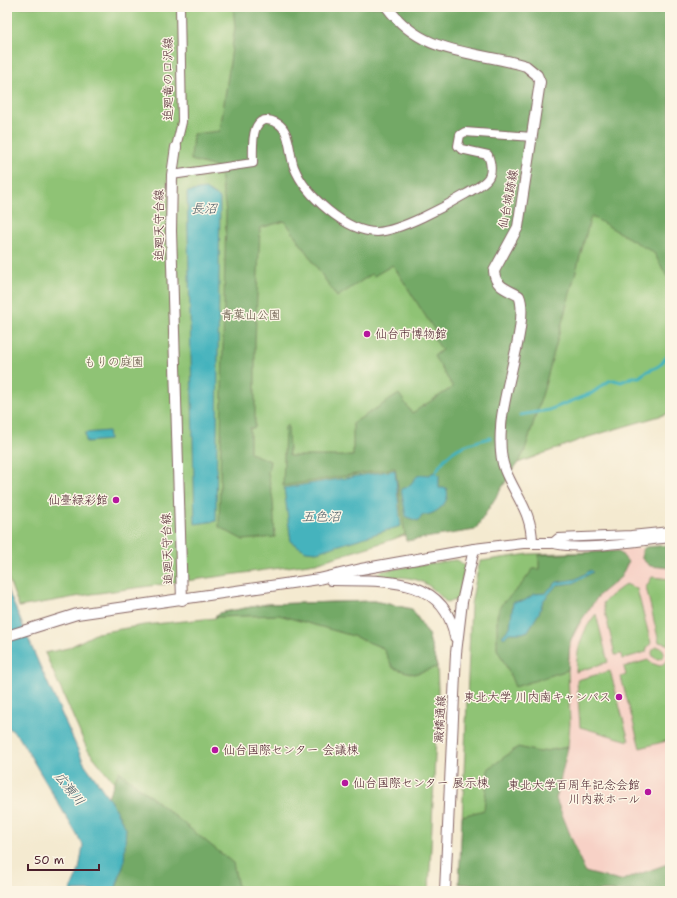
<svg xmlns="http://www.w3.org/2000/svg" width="677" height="898" viewBox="0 0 677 898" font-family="'Shantell Sans','Klee One',sans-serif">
	<rect width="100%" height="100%" fill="#fcf5e5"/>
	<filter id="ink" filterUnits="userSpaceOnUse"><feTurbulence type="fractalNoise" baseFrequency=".025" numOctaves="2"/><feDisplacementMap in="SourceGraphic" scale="8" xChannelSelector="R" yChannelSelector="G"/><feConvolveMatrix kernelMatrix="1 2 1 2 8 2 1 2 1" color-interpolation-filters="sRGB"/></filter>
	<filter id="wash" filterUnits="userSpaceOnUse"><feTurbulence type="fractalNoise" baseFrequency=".012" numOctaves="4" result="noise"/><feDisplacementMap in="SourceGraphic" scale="16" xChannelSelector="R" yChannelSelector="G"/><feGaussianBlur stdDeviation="0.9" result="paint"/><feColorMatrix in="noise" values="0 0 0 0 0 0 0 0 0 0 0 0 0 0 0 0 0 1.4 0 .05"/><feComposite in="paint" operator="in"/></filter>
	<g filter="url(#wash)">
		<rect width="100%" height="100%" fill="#f4ead0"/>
		<!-- built -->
		<path fill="#f7d1c6" d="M670,545V891H504L503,887L459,884L568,747L570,724L568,670L570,642L585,613L599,595L610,584L603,552Z"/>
		<!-- green -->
		<g fill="#8fc375" stroke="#6c7150">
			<path d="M7,7H381L383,11L522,70L425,527L391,540L316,563L92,594L19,607L7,575Z"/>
			<path d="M571,160L670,220V413L585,438L510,466Z"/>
			<path d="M603,552L610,584L599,595L585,613L570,642L568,670L570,724L568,747L552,789L461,846L471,604L479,564L481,561L529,554Z"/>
			<path d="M455,560L459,561L465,566L458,600L446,602C431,585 421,578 398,577C391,577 382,577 376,575L381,571Z"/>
			<path d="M652,577L670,579V645L659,642L646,587Z"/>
			<path d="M626,584L637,589L651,643L647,648L646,652L622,659L621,654L615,655L603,603L610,596Z"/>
			<path d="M374,601L412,609L428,634L437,667L438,690L429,891H183L184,868L87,749L45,653L68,648L97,633L144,625L215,618L219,613L267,604Z"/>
			<path d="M596,614L608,662L576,672C577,649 581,632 596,614Z"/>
			<circle cx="658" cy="653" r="6"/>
			<path d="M670,657V740L640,748L621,677L626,675L624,667L648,660L651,663L660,666L667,661Z"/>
			<path d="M610,671L629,741L580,727L577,680Z"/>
		</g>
		<!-- forest -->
		<g fill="#73a966" stroke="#5e6448">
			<path d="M233,7H670V282L654,253L591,216L544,389L524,453L475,530L406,541L395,468L283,486L285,427L288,425L289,456H353V423L399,394L412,413L453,387L434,356L442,350L433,337L435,331L393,265L374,276L372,274L337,297L285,221L260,228L255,342V428H250V453L270,461L268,473L273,500L275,537L243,540L219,527L226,212L219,168L191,160L193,134L220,131L235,27Z"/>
			<path d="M670,545V568L650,566L642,559V550L646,547Z"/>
			<path d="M619,551L628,562L621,577L599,595L576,628L570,642L568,670L515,687L508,670L497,649V615L501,605L521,585L533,569H539V555Z"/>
			<path d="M374,601L412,609L428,634L437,667L414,674L393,668L383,648L353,636L279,615L215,617L219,613L267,604Z"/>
			<path d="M518,747L539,752L568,747L556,799L585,872L620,881L670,863V891H504L503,887L459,884L462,816L484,810L488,769Z"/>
			<path d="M119,771L233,863L239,891H115L124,863L108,797Z"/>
		</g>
		<!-- water -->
		<g fill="#44b3bd" stroke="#476974">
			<path d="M205,189L220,198L216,521L195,524L187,192Z"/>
			<path d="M108,431L109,440L86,442L85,433Z"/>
			<path d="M395,470L401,526L317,552L306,551L291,542L284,488Z"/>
			<path d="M434,472L439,475V488H446C453,501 435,516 423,515L418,521L406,517L401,489C417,486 410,472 429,475Z"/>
			<path d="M591,570L593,572L574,583L557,585L543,601L539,613L528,631L522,633H509L504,638L502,636L510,627L513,602L524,601L534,594L545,593L557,582L576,579Z"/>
			<path d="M7,588L36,657L84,763L108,797L126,828L124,863L115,891H70L79,870L83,845L19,737L7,726Z"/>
		</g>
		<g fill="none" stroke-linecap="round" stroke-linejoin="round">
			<!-- stream -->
			<g stroke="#44b3bd" stroke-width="3">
				<path d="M520,415L549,410L592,393L609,381L614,380L621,382L633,377H640C646,369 655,370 661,364C664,360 666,357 670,353"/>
				<path d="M436,472C448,448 466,444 490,438"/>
			</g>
		</g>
	</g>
	<g filter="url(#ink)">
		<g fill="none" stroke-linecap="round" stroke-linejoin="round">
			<defs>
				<g id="minor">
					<path d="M176,147L182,122L180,7"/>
					<path d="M172,175L253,163C253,148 249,109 277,123C291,130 289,155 294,167C305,195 346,232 377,232C400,231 446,206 466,194C484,183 497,179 488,155L461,149L458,146L460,135L465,132L532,137"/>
					<path d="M670,531L631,535L558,538L552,543C572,552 645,541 670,538"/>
				</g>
				<g id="tertiary">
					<path d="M387,7C424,57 474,50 526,66L537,75L540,82L518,227L494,271C495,287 507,289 519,296C530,319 501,396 501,428C500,441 500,457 505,470C516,497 532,512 532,543"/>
					<path d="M176,147L172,175L171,231L182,600"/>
					<path d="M331,580C380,581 444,574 455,637"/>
					<path d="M7,636L77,614L319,579L361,569L474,549L523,543H552"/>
					<path d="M445,891L456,653L462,602L474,549"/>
				</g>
			</defs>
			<!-- minor casing -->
			<use href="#minor" stroke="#866665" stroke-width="10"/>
			<!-- tertiary casing -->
			<use href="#tertiary" stroke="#866665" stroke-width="12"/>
			<!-- minor -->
			<use href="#minor" stroke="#fff" stroke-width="8"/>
			<!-- tertiary -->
			<use href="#tertiary" stroke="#fff" stroke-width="10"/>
		</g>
	</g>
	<!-- markers -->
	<g fill="#b5179e" stroke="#fcf5e5" stroke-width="1.5">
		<circle cx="367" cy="334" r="4"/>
		<circle cx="116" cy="500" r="4"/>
		<circle cx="619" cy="697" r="4"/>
		<circle cx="215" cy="750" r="4"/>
		<circle cx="345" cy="783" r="4"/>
		<circle cx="648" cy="792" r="4"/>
	</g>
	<g text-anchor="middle" stroke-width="3" stroke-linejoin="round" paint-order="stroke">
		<!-- street labels -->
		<g font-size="12" fill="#4a1f2b" stroke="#fcf5e5">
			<text transform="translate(168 79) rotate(-90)" y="4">追廻竜の口沢線</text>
			<text transform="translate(508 199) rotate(-79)" y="4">仙台城跡線</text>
			<text transform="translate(159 225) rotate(-90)" y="4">追廻天守台線</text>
			<text transform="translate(167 549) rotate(-92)" y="4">追廻天守台線</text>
			<text transform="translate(440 719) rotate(-87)" y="4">澱橋通線</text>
		</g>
		<!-- park labels -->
		<g font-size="12" fill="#5f5041" stroke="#fcf5e5">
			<text x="251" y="319">青葉山公園</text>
			<text x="114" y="366">もりの庭園</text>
		</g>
		<!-- poi labels -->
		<g font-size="12" fill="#4a1f2b" stroke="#fcf5e5" text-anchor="start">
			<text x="375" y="338">仙台市博物館</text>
			<text x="108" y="504" text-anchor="end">仙臺緑彩館</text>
			<text x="611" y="701" text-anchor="end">東北大学 川内南キャンパス</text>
			<text x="223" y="754">仙台国際センター 会議棟</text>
			<text x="353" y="787">仙台国際センター 展示棟</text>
			<text x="640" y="789" text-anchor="end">東北大学百周年記念会館<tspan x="640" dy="14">川内萩ホール</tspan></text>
		</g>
		<!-- water labels -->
		<g font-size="13" font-style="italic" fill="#485a65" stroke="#fcf5e5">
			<text x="204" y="213">長沼</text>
			<text x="321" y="521">五色沼</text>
			<text transform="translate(70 788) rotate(51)" y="5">広瀬川</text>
		</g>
	</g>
	<!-- margin -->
	<rect width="677" height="898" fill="none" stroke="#fcf5e5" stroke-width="24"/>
	<!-- scale -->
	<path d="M28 864v6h71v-6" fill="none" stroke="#4a1f2b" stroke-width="2"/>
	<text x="34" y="864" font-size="12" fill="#4a1f2b" stroke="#fcf5e5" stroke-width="3" paint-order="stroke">50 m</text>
</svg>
